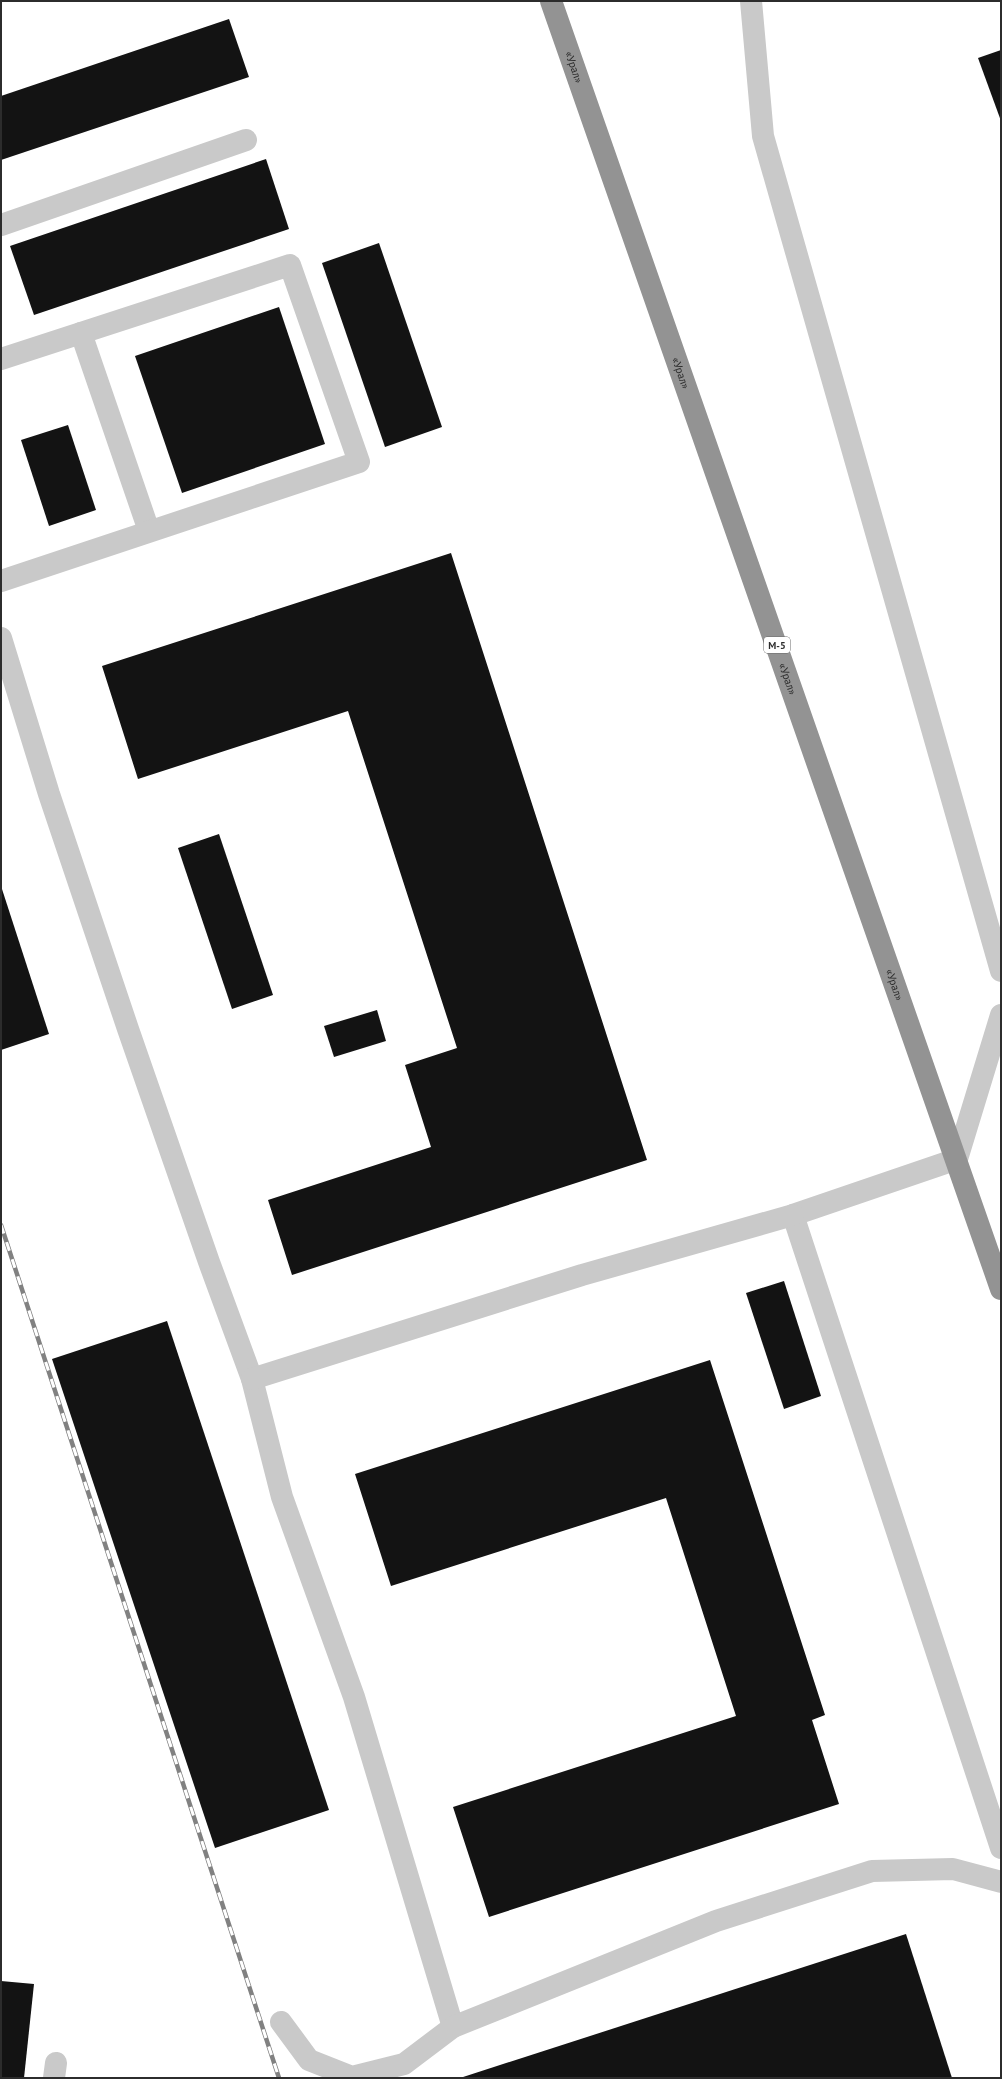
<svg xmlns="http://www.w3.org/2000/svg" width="1002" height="2079" viewBox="0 0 1002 2079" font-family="'PT Sans',sans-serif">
	<rect width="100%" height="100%" fill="#fff"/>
	<!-- building -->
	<g fill="#131313">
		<path d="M229,19L249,77L1,160V96Z"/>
		<path d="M1001,50V121L978,58Z"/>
		<path d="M266,159L289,229L34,315L10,246Z"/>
		<path d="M379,243L442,427L385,447L322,263Z"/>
		<path d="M279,307L325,444L182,493L135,356Z"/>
		<path d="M68,425L96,510L49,526L21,440Z"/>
		<path d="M451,553L647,1160L292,1275L268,1200L431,1147L405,1065L457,1048L348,711L138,779L102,666Z"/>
		<path d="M219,834L273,995L232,1009L178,848Z"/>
		<path d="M1,886L49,1034L1,1050Z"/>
		<path d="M377,1010L386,1041L334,1057L324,1026Z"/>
		<path d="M784,1281L821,1396L784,1409L746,1293Z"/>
		<path d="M167,1321L329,1810L215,1848L52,1359Z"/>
		<path d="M710,1360L825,1715L812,1720L839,1804L489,1917L453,1807L736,1716L666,1498L391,1586L355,1474Z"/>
		<path d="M906,1934L952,2078H460Z"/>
		<path d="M1,1981L34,1984L24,2078H1Z"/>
	</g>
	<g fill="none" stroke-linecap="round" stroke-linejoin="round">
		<!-- minor -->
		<g stroke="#c9c9c9" stroke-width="22">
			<path d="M751,1L763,136L1001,971"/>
			<path d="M1,225L246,140"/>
			<path d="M81,333L149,531"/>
			<path d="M1,359L290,265L359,462L1,581"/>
			<path d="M1,638L49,794L128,1029L209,1262L252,1379L282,1497L354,1697L453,2027"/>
			<path d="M1001,1015L957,1159L793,1215L1001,1848"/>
			<path d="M252,1379L582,1275L793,1215"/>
			<path d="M281,2022L309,2060L352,2077L404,2064L453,2027L716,1921L872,1871L953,1869L1001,1882"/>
			<path d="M54,2078L56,2063"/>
		</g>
		<!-- highway -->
		<path stroke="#939393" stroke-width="22" id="s1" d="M551,1L1001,1289"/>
		<defs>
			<path id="rail" d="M1,1225L279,2078"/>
		</defs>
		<!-- rail casing -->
		<use href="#rail" stroke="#818181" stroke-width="4.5"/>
		<!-- rail -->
		<use href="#rail" stroke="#fff" stroke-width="3" stroke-dasharray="9" stroke-linecap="butt"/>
	</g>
	<g text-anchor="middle" stroke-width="4" stroke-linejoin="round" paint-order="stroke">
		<!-- shield labels -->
		<rect fill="#fff" stroke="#6b6b6b" stroke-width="1" x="764" y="637" width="26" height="16" rx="3"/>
		<g font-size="10" font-weight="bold" fill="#2c2c2c">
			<text x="777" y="649">М-5</text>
		</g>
		<!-- street labels -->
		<g font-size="11" fill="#2c2c2c" stroke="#fff">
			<text dy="4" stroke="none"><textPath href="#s1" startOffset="70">«Урал»</textPath></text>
			<text dy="4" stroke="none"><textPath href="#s1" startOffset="394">«Урал»</textPath></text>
			<text dy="4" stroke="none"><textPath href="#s1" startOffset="718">«Урал»</textPath></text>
			<text dy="4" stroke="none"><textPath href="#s1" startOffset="1042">«Урал»</textPath></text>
		</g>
	</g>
	<!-- border -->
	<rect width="1002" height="2079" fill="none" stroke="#2c2c2c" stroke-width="4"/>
</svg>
